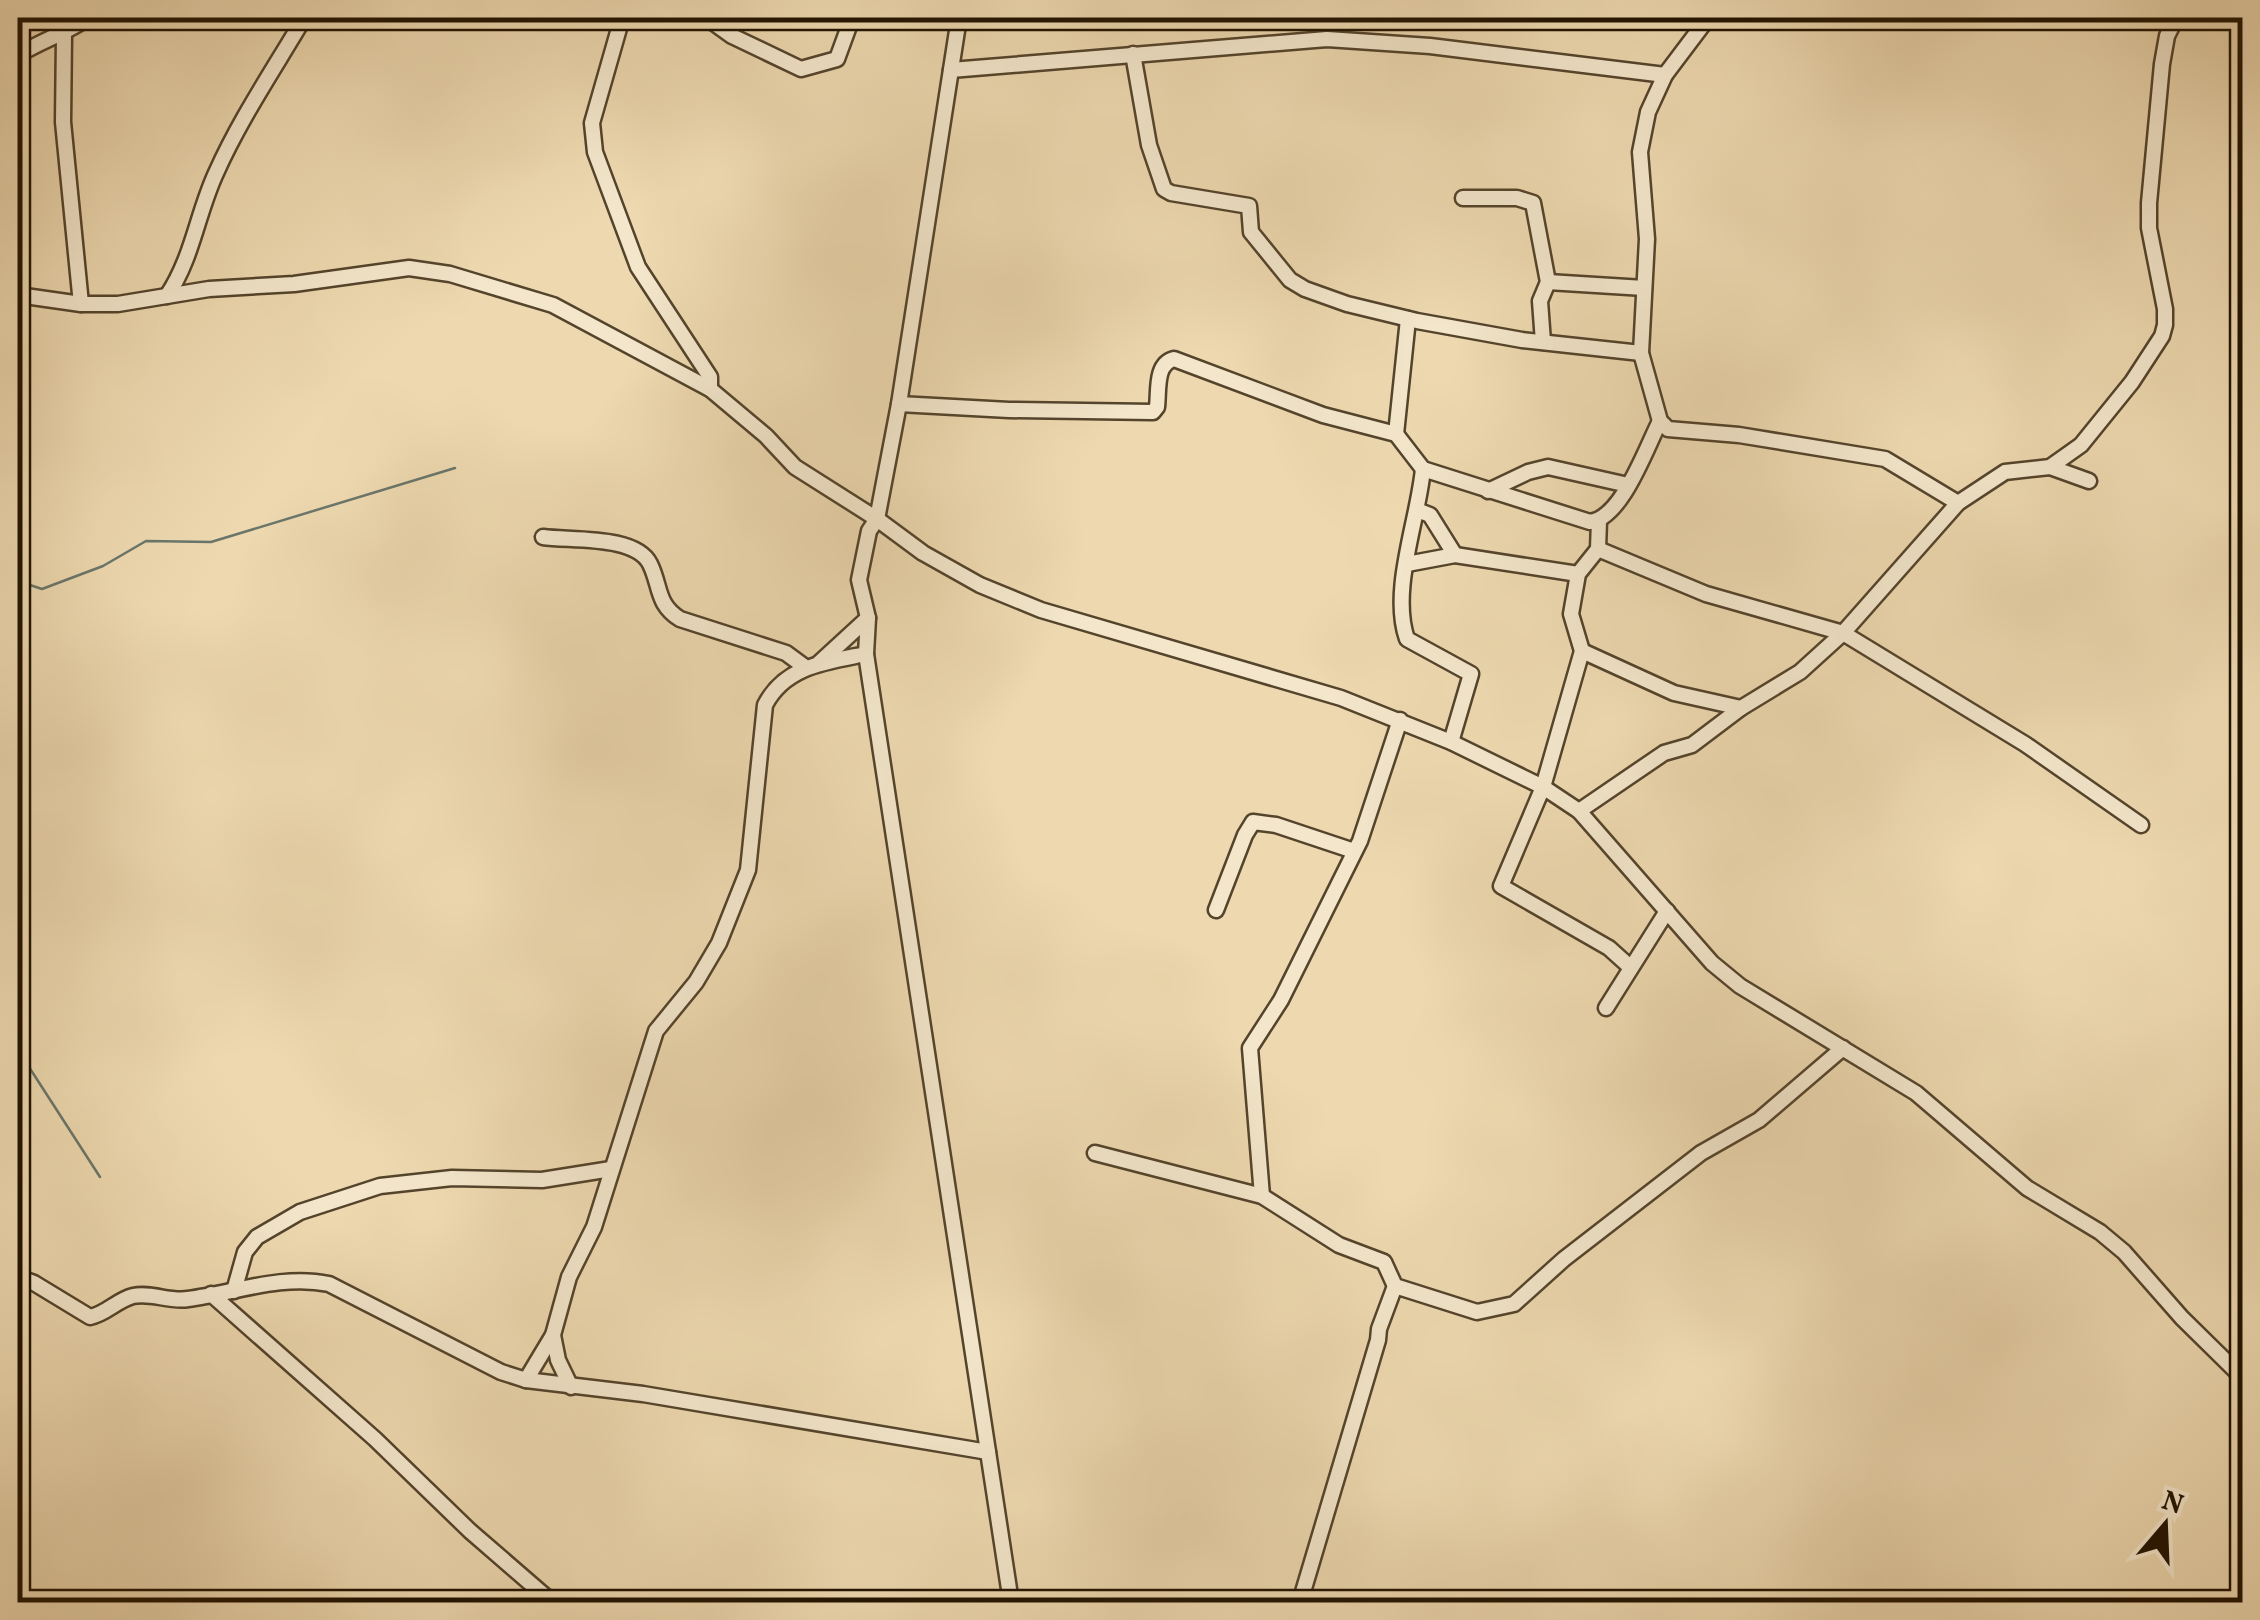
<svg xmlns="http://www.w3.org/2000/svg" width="2260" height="1620" viewBox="0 0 2260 1620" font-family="Vollkorn,serif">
	<rect width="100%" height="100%" fill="#edd8af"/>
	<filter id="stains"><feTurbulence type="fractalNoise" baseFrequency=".002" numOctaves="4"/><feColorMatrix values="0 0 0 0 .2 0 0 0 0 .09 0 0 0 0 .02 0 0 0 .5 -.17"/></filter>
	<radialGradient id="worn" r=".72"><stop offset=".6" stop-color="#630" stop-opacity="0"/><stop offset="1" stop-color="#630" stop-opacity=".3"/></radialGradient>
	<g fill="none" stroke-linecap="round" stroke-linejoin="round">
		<!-- stream -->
		<g stroke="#6a766b" stroke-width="2.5">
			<path d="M18,581L42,589L103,566L146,541L211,542L455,468"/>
			<path d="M18,1050L100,1177"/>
		</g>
		<defs>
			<g id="minor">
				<path d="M70,18L64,35L63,122L81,304"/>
				<path d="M622,18L592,123L595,152L638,267L710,377V389"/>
				<path d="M707,18L732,36L801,69L837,59L852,18"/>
				<path d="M959,18L899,404L877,519L869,531L859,580L868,618L866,654L1011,1602"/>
				<path d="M1708,18L1665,75L1648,112L1640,152L1647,239L1641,353L1660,421L1668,429L1739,435L1885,459L1958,503"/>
				<path d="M1133,54L1149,145L1164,189L1171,193L1249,206L1251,232L1290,280L1305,289L1347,304L1417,321L1522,340L1641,353"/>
				<path d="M18,55C41,41 66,33 88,18"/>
				<path d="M951,70L1327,39L1430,46L1665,75"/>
				<path d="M1463,198H1517L1533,203L1548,282L1540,301L1543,342"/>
				<path d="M1548,282L1644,288"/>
				<path d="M18,295L81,304H118L209,289L294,284L409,268L450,274L553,305L710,389L766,436L795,467L877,519L923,553L980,585L1041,610L1341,698L1451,742L1543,787L1579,811L1712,963L1740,986L1916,1093L2027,1188L2100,1232L2124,1252L2182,1318L2242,1377"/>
				<path d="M167,296C193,257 197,214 216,173C240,119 274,69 304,18"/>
				<path d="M899,404L1009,410L1153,412L1157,407C1159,390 1155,364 1174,359L1323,415L1396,434L1423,469L1590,522C1622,518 1646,448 1660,421"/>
				<path d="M1396,434L1408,319"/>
				<path d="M2050,467L2089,481"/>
				<path d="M1423,469C1418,521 1390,590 1407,639L1471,674L1451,742"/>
				<path d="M1488,491L1528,472L1548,467L1628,485"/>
				<path d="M1417,510L1430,515L1455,555"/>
				<path d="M1599,521L1598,549L1578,574L1571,614L1582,651L1543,787L1501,886L1609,948L1629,966"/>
				<path d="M543,537C571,541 636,535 650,564C661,586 656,604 680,619L786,653L805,667"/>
				<path d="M1598,549L1706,594L1843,633L2025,744L2141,825"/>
				<path d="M1407,564L1455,555L1578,574"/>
				<path d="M1582,651L1674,693L1741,708"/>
				<path d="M819,663L868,618"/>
				<path d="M1579,811L1664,753L1692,745L1741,708L1800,672L1843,633L1958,503L2005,472L2050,467L2081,445L2132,382L2162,336L2165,325V309L2149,228V203L2162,64L2167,36L2176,18"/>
				<path d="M1216,910L1245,835L1253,822L1276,825L1354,851"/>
				<path d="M1606,1008L1667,911"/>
				<path d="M1095,1153L1262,1196L1339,1245L1384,1262L1395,1286L1477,1312L1514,1304L1564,1259L1701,1153L1759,1120L1843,1048"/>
				<path d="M1262,1196L1250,1048L1281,1000L1360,841L1400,720"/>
				<path d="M18,1277L34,1283L90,1317C106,1314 117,1300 133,1296C151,1292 169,1302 188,1299C234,1293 282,1274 329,1284L501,1372L526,1380L643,1394L988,1452"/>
				<path d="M234,1291L245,1252L257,1237L300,1212L380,1186L452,1178L542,1180L611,1169"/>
				<path d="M211,1294L375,1439L470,1531L552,1602"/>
				<path d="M553,1335L558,1360L571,1387"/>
				<path d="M526,1380L553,1335L569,1277L594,1227L656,1031L696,982L719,943L748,870L765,705C785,666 826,662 866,654"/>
				<path d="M1300,1602L1378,1340L1379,1329L1395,1286"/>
			</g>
		</defs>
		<!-- minor casing -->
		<use href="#minor" stroke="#54442c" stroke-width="19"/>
		<!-- minor -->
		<use href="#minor" stroke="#f3e6cb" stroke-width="14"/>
	</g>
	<!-- margin -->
	<rect width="2260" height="1620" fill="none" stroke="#edd8af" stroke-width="60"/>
	<rect x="20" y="20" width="2220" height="1580" fill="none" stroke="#211301" stroke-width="5"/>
	<rect x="30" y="30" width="2200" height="1560" fill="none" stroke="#211301" stroke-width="2.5"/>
	<!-- north arrow -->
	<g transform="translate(2165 1525) rotate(19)" stroke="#f3e6cb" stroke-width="8" paint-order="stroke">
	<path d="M0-8L18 38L0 25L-18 38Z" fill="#211301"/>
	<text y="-15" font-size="28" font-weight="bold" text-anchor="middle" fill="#211301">N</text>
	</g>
	<rect width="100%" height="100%" filter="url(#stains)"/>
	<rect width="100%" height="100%" fill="url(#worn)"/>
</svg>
